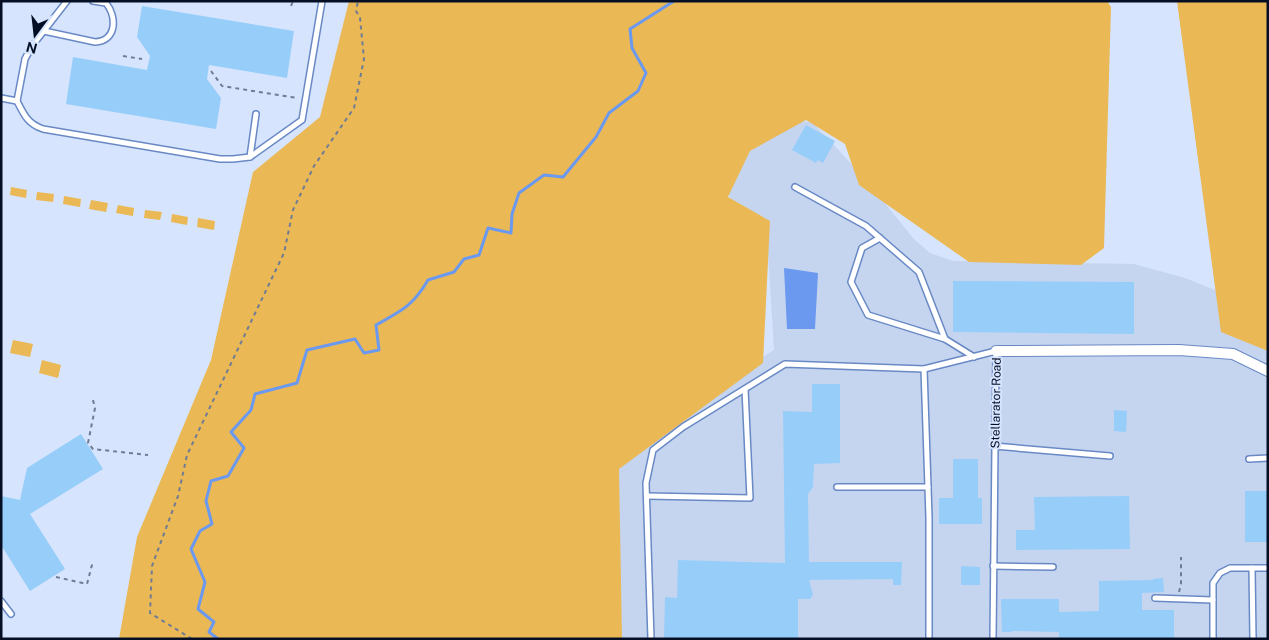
<svg xmlns="http://www.w3.org/2000/svg" width="1269" height="640" viewBox="0 0 1269 640" font-family="'Public Sans',sans-serif">
	<rect width="100%" height="100%" fill="#d6e4fe"/>
	<!-- built -->
	<path fill="#c5d5f0" d="M794,120L813,123L862,175L913,238L930,253L953,261L1134,264L1185,278L1220,292L1268,317V639H544L627,443L774,350L767,238L745,220L729,196L725,174L731,145Z"/>
	<!-- green -->
	<g fill="#eab854">
		<path d="M349,1H1107L1111,7L1104,248L1081,265L969,262L859,185L845,144L806,120L750,151L728,197L770,221L763,363L619,469L622,639H119L137,537L211,360L253,172L320,117Z"/>
		<path d="M1177,1H1268V351L1221,332Z"/>
		<path d="M11,187L27,190L26,198L10,195Z"/>
		<path d="M37,192L54,194L53,202L36,200Z"/>
		<path d="M64,196L81,199L80,207L63,204Z"/>
		<path d="M91,200L108,203L106,212L89,209Z"/>
		<path d="M118,205L134,208L133,216L116,213Z"/>
		<path d="M145,210L162,212L160,220L144,218Z"/>
		<path d="M172,214L188,217L187,225L171,222Z"/>
		<path d="M198,218L215,221L214,230L197,227Z"/>
		<path d="M13,340L33,344L30,357L10,353Z"/>
		<path d="M42,360L61,365L58,378L39,373Z"/>
	</g>
	<!-- water -->
	<path fill="#6b99f0" d="M784,268L818,273L815,329H787Z"/>
	<g fill="none" stroke-linecap="round" stroke-linejoin="round">
		<!-- stream -->
		<path stroke="#6b99f0" stroke-width="3" d="M218,639L209,632L214,622L198,609L205,582L191,549L200,531L212,524L206,501L211,481L228,476L244,448L231,432L251,410L255,394L297,383L307,350L355,339L364,353L379,350L376,325C401,311 413,306 428,280L454,272L464,259L479,255L488,228L511,233L512,214L519,193L544,175L563,177L596,137L609,113L638,91L646,73L632,48L630,29L674,1"/>
	</g>
	<!-- building -->
	<g fill="#97cef9">
		<path d="M142,6L294,31L287,78L209,65L207,79L221,98L216,129L66,104L73,57L147,70L150,56L137,37Z"/>
		<path d="M806,125L835,141L823,163L818,160L816,163L792,150Z"/>
		<path d="M953,281L1134,282V334L953,332Z"/>
		<path d="M812,384H840V463L814,464L813,487L808,494L809,562H902L901,585H893V579L809,580L813,595L810,599H798V639H664L665,597L677,598L678,560L785,563L783,411L812,412Z"/>
		<path d="M1114,410L1127,411L1126,432L1114,431Z"/>
		<path d="M81,434L103,469L30,514L65,569L30,591L1,545V496L20,500L27,468Z"/>
		<path d="M953,459H978V498H982V524H939V498H953Z"/>
		<rect x="1245" y="491" width="23" height="51"/>
		<path d="M1129,496L1130,549L1016,550V530H1035L1034,497Z"/>
		<path d="M961,566L980,567V585H961Z"/>
		<path d="M1163,578L1164,592L1142,593V610H1174V639H1059V632L1012,631V632H1002L1001,599H1059V612L1099,611V581L1153,580V579Z"/>
	</g>
	<g fill="none" stroke-linecap="round" stroke-linejoin="round">
		<defs>
			<g id="service">
				<path d="M44,31L95,42C117,41 117,17 106,3L93,1"/>
				<path d="M1,98L17,101L25,59L32,46L67,1"/>
				<path d="M17,101C24,115 28,124 43,129L220,159H233L250,157L302,120L322,1"/>
				<path d="M250,157L256,114"/>
				<path d="M795,187L866,226L919,272L945,339L974,357"/>
				<path d="M880,238L862,248L851,282L868,315L945,339"/>
				<path d="M924,369L929,517V639"/>
				<path d="M994,446L1110,456"/>
				<path d="M1249,459L1268,458"/>
				<path d="M837,487H928"/>
				<path d="M647,496L750,498L745,389"/>
				<path d="M993,566L1053,567"/>
				<path d="M1252,568L1253,639"/>
				<path d="M1155,598L1213,600"/>
				<path d="M1,601L11,614"/>
				<path d="M651,639L646,483L653,450L683,427L785,364L924,369L996,351L993,639"/>
				<path d="M1213,639V583L1220,573L1230,568H1268"/>
			</g>
			<path id="minor" d="M996,351L1179,350L1233,354L1268,371"/>
		</defs>
		<!-- service casing -->
		<use href="#service" stroke="#6989c5" stroke-width="8"/>
		<!-- minor casing -->
		<use href="#minor" stroke="#6989c5" stroke-width="12"/>
		<!-- path -->
		<g stroke="#707c94" stroke-width="2" stroke-dasharray="4 4" stroke-linecap="butt">
			<path d="M291,6L293,1"/>
			<path d="M123,56L142,59"/>
			<path d="M211,71L222,86L297,98"/>
			<path d="M93,400L95,408L88,443L93,449L148,455"/>
			<path d="M56,577L87,584L93,561"/>
			<path d="M1179,592L1181,584V557"/>
			<path d="M192,639L150,613L152,566L178,496L187,455L284,253L293,210L314,166L354,108L364,59L360,18L356,11L358,1"/>
		</g>
		<!-- service -->
		<use href="#service" stroke="#fff" stroke-width="5"/>
		<!-- minor -->
		<use href="#minor" stroke="#fff" stroke-width="10"/>
	</g>
	<g text-anchor="middle" stroke-width="4" stroke-linejoin="round" paint-order="stroke">
		<!-- street labels -->
		<g font-size="12" fill="#040e24" stroke="#d6e4fe">
			<text transform="translate(996 403) rotate(-89)" y="4">Stellarator Road</text>
		</g>
	</g>
	<!-- border -->
	<rect width="1269" height="640" fill="none" stroke="#040e24" stroke-width="5"/>
	<!-- north arrow -->
	<g transform="translate(35 35) rotate(195)" stroke="#d6e4fe" stroke-width="4" paint-order="stroke">
	<path d="M0-4L9 19L0 12L-9 19Z" fill="#040e24"/>
	<text y="-8" font-size="14" font-weight="bold" text-anchor="middle" fill="#040e24">N</text>
	</g>
</svg>
